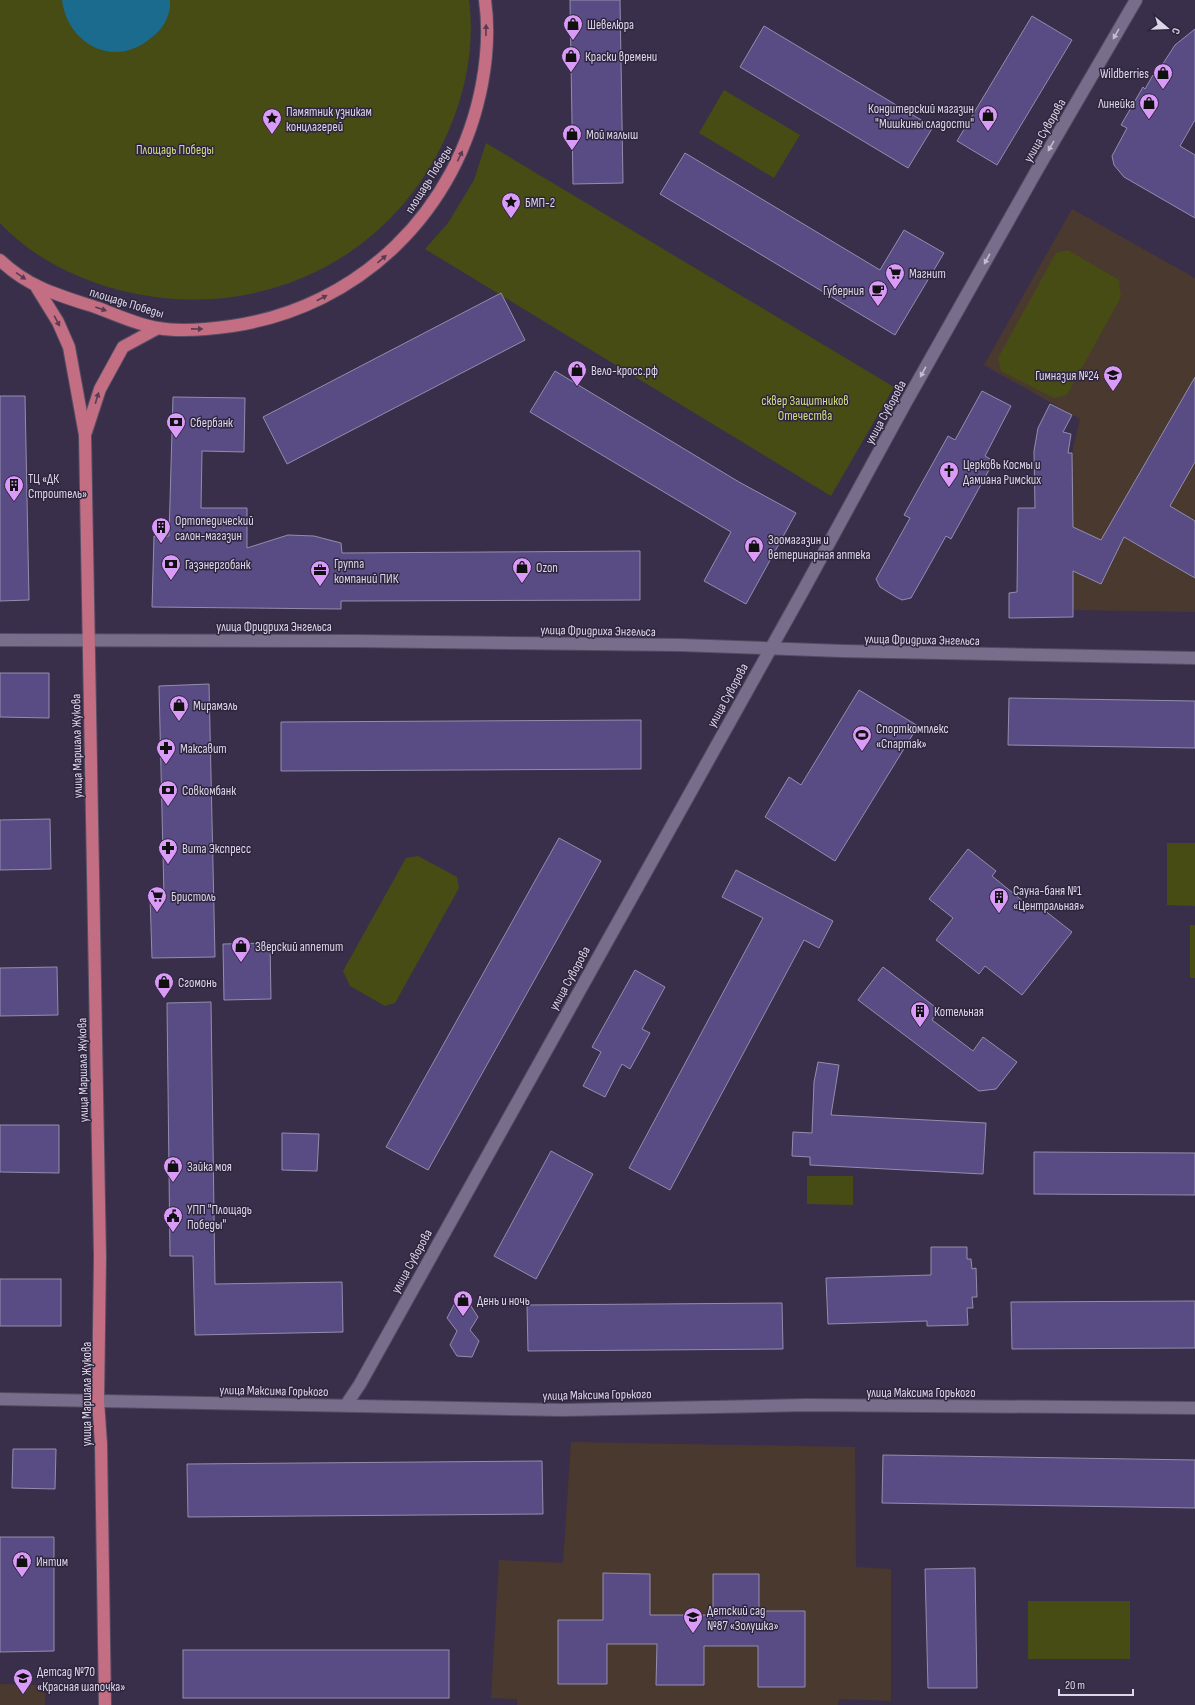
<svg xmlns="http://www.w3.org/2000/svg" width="1195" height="1705" viewBox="0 0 1195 1705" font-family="'Sofia Sans Condensed',sans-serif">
	<rect width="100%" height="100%" fill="#3a2f4a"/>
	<!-- education -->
	<g fill="#4a392e">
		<path d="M1072,209L1195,278V612L1073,610L1072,453L1080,419L984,365Z"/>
		<path d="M571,1442L855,1447L856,1567L891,1569V1701L839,1699L838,1705H517V1699L491,1698L499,1560L563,1563Z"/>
		<path d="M0,1684L45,1685V1705H0Z"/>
	</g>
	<!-- green -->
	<g fill="#464c14">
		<path d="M0,0H469C475,45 466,91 448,132C392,262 255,325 119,290C74,278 32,257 0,223Z"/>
		<path d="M724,90L800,135L774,178L699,133Z"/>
		<path d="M486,143L894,387L831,496L425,249L448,223L474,180Z"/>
		<path d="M1068,250L1119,280L1121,297L1067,395L1054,398L1001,371L998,358L1056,253Z"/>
		<path d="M1167,843H1195V906L1167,905Z"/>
		<path d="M418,856L457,877L459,888L395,1003L385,1006L350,986L343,971L406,858Z"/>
		<rect x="1190" y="925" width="5" height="53"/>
		<path d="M807,1176H853V1205L807,1204Z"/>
		<rect x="1028" y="1601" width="102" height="58"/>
	</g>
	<!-- water -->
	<path fill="#1b6b8e" d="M62,0H170C170,5 170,11 168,15C165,26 156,35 147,41C111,68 67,42 62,0Z"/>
	<!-- building -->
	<g fill="#594c85" stroke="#938dad">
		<path d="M570,0H620L623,183L573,184Z"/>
		<path d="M1032,16L1072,40L997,165L957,141Z"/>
		<path d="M764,26L933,127L908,168L740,67Z"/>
		<path d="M1195,29V120L1180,146L1195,155V218L1124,177L1114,165L1112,156L1127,128L1121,125L1143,87L1145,89L1153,75L1155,76L1175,45Z"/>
		<path d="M685,153L880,270L904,230L944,253L895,335L660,194Z"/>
		<path d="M501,293L525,340L287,464L263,417Z"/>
		<path d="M555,371L739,482L796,513L746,604L704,581L731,532L530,412Z"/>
		<path d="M1195,377V462L1170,506L1195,521V578L1124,537L1101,584L1073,571V617L1009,618V593L1017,592L1018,508H1035L1034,451L1038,428L1050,404L1072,415L1063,432L1071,434L1068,453H1072L1073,527L1101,540Z"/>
		<path d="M982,391L1011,406L985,456L994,461L951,539L946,536L911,598L902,600L896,597L880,587L876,579L910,518L904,515L948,436L955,440Z"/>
		<path d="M0,396H25L29,600L0,601Z"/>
		<path d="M173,397L245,398L244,452L202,451L201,508H247V548L288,535L314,536L341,543L342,553L640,551V600L341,601V609L152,607L154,536H169Z"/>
		<path d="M0,673H49V718L0,717Z"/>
		<path d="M209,684L215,957L152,958L150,896H164L159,686Z"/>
		<path d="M859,690L918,726L835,861L765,817L789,777L801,785Z"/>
		<path d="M1009,698L1195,701V748L1008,745Z"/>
		<path d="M641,720V769L281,771V722Z"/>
		<path d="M50,819L51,869L0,870V820Z"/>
		<path d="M559,838L601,861L428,1170L386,1147Z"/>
		<path d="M968,849L996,871L992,876L1035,911L1039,906L1072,932L1022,995L985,966L979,974L936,940L953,918L929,899Z"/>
		<path d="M736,870L833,921L819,948L804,940L670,1190L629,1168L763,918L722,897Z"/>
		<path d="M270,943L271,999L224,1000L223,944Z"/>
		<path d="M57,967L58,1015L0,1016V968Z"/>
		<path d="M883,967L939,1010L932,1020L973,1051L983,1037L1017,1062L996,1089L979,1091L858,1000Z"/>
		<path d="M635,970L665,987L642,1029L650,1033L630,1069L622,1064L605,1097L583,1086L601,1052L592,1047Z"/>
		<path d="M211,1002L215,1284L342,1282L343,1332L195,1335L193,1256H170L167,1003Z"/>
		<path d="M818,1062L839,1065L831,1115L986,1123L983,1174L810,1165V1157L792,1156L793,1132L812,1133L814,1082Z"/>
		<path d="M0,1125H59V1173L0,1172Z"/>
		<path d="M282,1133L319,1134L317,1171L282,1170Z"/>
		<path d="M551,1151L593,1174L536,1279L494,1256Z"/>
		<path d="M1034,1152L1195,1153V1195L1034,1194Z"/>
		<path d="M931,1247H967V1259H971L972,1269L976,1268L977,1297H972L973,1308H967L968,1325L927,1326V1321L828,1324L826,1278L931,1275Z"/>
		<rect x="0" y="1279" width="61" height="47"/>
		<path d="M1195,1301V1348L1012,1349L1011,1302Z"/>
		<path d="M455,1303H469L478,1317L470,1330L479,1341L472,1357L457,1356L450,1345L457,1331L447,1318Z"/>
		<path d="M782,1303L783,1349L528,1351L527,1305Z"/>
		<path d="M13,1449H56L55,1489L12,1488Z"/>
		<path d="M883,1455L1195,1460V1508L882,1503Z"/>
		<path d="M542,1461L543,1514L188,1517L187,1464Z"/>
		<path d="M0,1537H54V1651L0,1652Z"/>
		<path d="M975,1568L977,1688H928L925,1569Z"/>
		<path d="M603,1573L650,1574V1615H713V1574H759V1611H805V1687H758V1646H704V1685H656L657,1644H607V1684H558V1620H603Z"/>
		<rect x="183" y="1650" width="266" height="48"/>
	</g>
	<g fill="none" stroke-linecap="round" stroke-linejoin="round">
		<defs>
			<g id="secondary">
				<path d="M0,640L356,641L680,645L842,651L1195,658"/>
				<path d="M0,1399L563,1410L807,1405L1195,1408"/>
				<path d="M346,1405L360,1384L804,589L905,404L1037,170L1136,0"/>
			</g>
			<g id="primary">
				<path d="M0,260C29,288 61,296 98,308C117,315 138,325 158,328C179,332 211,329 232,326C360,307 458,211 482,84C487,57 489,28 485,0"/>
				<path d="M37,288L58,322L69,347L85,435L100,1257L98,1401L101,1444L105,1705"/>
				<path d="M86,432L100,389L123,347L158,328"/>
			</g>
		</defs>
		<!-- secondary casing -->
		<use href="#secondary" stroke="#554d63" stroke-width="14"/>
		<!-- primary casing -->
		<use href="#primary" stroke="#554d63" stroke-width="14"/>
		<!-- secondary -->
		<use href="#secondary" stroke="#796d8c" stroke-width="12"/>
		<!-- primary -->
		<use href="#primary" stroke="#c36e83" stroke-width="12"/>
	</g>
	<!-- one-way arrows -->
	<defs><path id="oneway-solid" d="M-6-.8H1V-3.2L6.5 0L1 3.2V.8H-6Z"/></defs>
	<g fill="#5b3b53">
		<use href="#oneway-solid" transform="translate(486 30) rotate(-89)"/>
		<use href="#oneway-solid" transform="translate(460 156) rotate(-64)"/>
		<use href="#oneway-solid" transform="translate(382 259) rotate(-40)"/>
		<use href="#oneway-solid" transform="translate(21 276) rotate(35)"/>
		<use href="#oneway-solid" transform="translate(322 298) rotate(-28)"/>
		<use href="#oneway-solid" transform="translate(101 309) rotate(19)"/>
		<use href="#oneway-solid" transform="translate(57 321) rotate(62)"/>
		<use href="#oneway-solid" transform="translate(197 329) rotate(1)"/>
		<use href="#oneway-solid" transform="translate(97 398) rotate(-73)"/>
	</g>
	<g fill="#c3bcd1">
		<use href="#oneway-solid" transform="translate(1116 34) rotate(120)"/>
		<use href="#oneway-solid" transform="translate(1051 146) rotate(120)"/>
		<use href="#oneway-solid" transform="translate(987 259) rotate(119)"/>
		<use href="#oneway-solid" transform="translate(923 372) rotate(119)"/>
	</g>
	<!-- icons -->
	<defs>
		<symbol id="shop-pin" viewBox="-11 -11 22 30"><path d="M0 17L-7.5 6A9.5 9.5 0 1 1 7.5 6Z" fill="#da9af7" stroke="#2f253f"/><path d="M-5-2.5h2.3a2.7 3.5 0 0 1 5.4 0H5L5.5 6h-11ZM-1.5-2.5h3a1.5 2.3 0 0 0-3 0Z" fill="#111"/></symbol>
		<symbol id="sight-pin" viewBox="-11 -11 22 30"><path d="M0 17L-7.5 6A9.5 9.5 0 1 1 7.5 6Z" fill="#da9af7" stroke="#2f253f"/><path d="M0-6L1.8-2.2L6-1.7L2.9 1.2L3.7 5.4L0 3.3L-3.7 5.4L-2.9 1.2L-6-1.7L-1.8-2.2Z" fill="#111"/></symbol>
		<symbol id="supermarket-pin" viewBox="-11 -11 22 30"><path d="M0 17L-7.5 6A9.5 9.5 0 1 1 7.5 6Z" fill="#da9af7" stroke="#2f253f"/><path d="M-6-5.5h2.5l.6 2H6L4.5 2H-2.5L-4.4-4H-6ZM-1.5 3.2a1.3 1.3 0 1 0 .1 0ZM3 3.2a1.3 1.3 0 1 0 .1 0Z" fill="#111"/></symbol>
		<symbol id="cafe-pin" viewBox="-11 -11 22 30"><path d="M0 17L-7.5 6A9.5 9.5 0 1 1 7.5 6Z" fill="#da9af7" stroke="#2f253f"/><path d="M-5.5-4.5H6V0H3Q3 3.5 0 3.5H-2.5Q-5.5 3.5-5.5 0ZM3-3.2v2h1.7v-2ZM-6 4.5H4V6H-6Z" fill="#111"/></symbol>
		<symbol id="school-pin" viewBox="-11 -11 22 30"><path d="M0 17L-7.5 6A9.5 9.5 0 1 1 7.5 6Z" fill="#da9af7" stroke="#2f253f"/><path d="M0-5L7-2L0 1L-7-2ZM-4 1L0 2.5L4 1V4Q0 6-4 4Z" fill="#111"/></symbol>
		<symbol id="bank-pin" viewBox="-11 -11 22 30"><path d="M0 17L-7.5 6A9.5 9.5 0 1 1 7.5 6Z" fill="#da9af7" stroke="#2f253f"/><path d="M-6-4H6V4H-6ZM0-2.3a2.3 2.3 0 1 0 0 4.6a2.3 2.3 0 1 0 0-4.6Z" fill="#111"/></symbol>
		<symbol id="church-pin" viewBox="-11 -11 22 30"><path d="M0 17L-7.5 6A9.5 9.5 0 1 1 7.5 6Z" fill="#da9af7" stroke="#2f253f"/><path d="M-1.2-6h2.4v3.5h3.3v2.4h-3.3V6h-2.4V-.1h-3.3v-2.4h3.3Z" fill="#111"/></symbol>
		<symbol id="building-pin" viewBox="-11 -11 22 30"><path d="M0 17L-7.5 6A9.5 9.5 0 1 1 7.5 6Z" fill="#da9af7" stroke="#2f253f"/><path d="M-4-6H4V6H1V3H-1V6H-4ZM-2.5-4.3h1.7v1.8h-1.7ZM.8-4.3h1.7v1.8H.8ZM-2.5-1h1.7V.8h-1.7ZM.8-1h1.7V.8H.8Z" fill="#111"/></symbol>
		<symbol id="office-pin" viewBox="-11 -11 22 30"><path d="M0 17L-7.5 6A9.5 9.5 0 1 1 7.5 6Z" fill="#da9af7" stroke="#2f253f"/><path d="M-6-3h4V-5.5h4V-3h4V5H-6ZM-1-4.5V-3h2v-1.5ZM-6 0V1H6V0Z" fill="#111"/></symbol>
		<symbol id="stadium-pin" viewBox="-11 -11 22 30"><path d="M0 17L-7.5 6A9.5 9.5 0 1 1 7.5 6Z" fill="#da9af7" stroke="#2f253f"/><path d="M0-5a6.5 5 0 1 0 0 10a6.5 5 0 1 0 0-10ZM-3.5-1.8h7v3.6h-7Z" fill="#111"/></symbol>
		<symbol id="pharmacy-pin" viewBox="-11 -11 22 30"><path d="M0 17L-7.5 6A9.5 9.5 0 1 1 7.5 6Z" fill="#da9af7" stroke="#2f253f"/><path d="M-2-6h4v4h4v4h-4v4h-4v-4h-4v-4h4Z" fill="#111"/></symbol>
		<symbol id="civic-pin" viewBox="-11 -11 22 30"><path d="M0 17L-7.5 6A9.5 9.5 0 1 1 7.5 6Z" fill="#da9af7" stroke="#2f253f"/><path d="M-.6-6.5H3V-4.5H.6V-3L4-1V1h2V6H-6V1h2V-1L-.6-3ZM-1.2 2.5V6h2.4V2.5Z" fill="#111"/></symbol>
	</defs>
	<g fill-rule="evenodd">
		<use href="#shop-pin" x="562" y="13" width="22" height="30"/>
		<use href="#shop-pin" x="560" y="45" width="22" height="30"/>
		<use href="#shop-pin" x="1152" y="62" width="22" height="30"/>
		<use href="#shop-pin" x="1138" y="92" width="22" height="30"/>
		<use href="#shop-pin" x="977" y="104" width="22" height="30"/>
		<use href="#sight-pin" x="261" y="107" width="22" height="30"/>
		<use href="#shop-pin" x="561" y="123" width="22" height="30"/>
		<use href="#sight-pin" x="500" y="191" width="22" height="30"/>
		<use href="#supermarket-pin" x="884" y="262" width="22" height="30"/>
		<use href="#cafe-pin" x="867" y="279" width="22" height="30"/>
		<use href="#shop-pin" x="566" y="359" width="22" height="30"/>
		<use href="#school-pin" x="1102" y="364" width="22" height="30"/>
		<use href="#bank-pin" x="165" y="411" width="22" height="30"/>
		<use href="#church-pin" x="938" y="460" width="22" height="30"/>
		<use href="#building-pin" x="3" y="474" width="22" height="30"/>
		<use href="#building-pin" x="150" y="516" width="22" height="30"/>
		<use href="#shop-pin" x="743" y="535" width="22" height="30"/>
		<use href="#bank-pin" x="160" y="553" width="22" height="30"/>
		<use href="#shop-pin" x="511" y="556" width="22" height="30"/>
		<use href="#office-pin" x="309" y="559" width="22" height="30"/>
		<use href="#shop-pin" x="168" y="694" width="22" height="30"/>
		<use href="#stadium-pin" x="851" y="724" width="22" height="30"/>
		<use href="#pharmacy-pin" x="155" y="737" width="22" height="30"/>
		<use href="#bank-pin" x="157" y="779" width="22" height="30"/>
		<use href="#pharmacy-pin" x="157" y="837" width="22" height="30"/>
		<use href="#supermarket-pin" x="146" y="885" width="22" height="30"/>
		<use href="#building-pin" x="988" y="886" width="22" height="30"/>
		<use href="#shop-pin" x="230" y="935" width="22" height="30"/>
		<use href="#shop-pin" x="153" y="971" width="22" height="30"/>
		<use href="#building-pin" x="909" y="1000" width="22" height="30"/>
		<use href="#shop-pin" x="162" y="1155" width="22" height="30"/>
		<use href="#civic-pin" x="162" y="1205" width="22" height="30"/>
		<use href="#shop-pin" x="452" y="1289" width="22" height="30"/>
		<use href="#shop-pin" x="11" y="1550" width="22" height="30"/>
		<use href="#school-pin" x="682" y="1606" width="22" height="30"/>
		<use href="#school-pin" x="12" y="1667" width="22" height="30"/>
	</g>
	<g text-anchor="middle" stroke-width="3" stroke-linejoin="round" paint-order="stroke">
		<!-- poi labels -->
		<g font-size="13" fill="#dcd7e8" stroke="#2f253f" text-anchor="start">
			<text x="587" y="29">Шевелюра</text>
			<text x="585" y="61">Краски времени</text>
			<text x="1149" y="78" text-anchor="end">Wildberries</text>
			<text x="1135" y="108" text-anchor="end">Линейка</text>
			<text x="974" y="113" text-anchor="end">Кондитерский магазин<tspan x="974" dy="15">"Мишкины сладости"</tspan></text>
			<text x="286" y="116">Памятник узникам<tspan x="286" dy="15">концлагерей</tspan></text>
			<text x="586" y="139">Мой малыш</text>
			<text x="525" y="207">БМП-2</text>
			<text x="909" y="278">Магнит</text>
			<text x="864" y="295" text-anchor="end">Губерния</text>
			<text x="591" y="375">Вело-кросс.рф</text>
			<text x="1099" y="380" text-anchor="end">Гимназия №24</text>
			<text x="190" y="427">Сбербанк</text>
			<text x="963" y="469">Церковь Космы и<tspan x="963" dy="15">Дамиана Римских</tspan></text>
			<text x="28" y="483">ТЦ «ДК<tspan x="28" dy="15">Строитель»</tspan></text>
			<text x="175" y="525">Ортопедический<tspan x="175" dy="15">салон-магазин</tspan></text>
			<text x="768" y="544">Зоомагазин и<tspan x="768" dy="15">ветеринарная аптека</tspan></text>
			<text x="334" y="568">Группа<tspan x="334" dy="15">компаний ПИК</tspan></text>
			<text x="185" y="569">Газэнергобанк</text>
			<text x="536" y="572">Ozon</text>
			<text x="193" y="710">Мирамэль</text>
			<text x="876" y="733">Спорткомплекс<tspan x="876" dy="15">«Спартак»</tspan></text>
			<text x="180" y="753">Максавит</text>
			<text x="182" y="795">Совкомбанк</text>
			<text x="182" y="853">Вита Экспресс</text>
			<text x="1013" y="895">Сауна-баня №1<tspan x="1013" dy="15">«Центральная»</tspan></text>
			<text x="171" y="901">Бристоль</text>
			<text x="255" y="951">Зверский аппетит</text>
			<text x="178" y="987">Сгомонь</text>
			<text x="934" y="1016">Котельная</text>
			<text x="187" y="1171">Зайка моя</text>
			<text x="187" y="1214">УПП "Площадь<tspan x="187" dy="15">Победы"</tspan></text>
			<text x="477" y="1305">День и ночь</text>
			<text x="36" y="1566">Интим</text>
			<text x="707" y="1615">Детский сад<tspan x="707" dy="15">№87 «Золушка»</tspan></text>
			<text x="37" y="1676">Детсад №70<tspan x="37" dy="15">«Красная шапочка»</tspan></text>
		</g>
		<!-- street labels -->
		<g font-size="13" fill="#dcd7e8" stroke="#2f253f">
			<text transform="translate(1044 130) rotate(-60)" y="5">улица Суворова</text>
			<text transform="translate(428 179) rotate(-58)" y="5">площадь Победы</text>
			<text transform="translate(127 302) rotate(17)" y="5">площадь Победы</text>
			<text transform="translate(885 412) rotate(-61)" y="5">улица Суворова</text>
			<text x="274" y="631">улица Фридриха Энгельса</text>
			<text transform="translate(598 630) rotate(1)" y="5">улица Фридриха Энгельса</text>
			<text transform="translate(922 639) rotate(1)" y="5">улица Фридриха Энгельса</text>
			<text transform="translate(727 695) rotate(-61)" y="5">улица Суворова</text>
			<text transform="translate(76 746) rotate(-91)" y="5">улица Маршала Жукова</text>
			<text transform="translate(569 978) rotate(-61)" y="5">улица Суворова</text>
			<text transform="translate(82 1070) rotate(-91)" y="5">улица Маршала Жукова</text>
			<text transform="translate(411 1261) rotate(-61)" y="5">улица Суворова</text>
			<text transform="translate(274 1390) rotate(1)" y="5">улица Максима Горького</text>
			<text x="921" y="1397">улица Максима Горького</text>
			<text transform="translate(86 1394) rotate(-90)" y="5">улица Маршала Жукова</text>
			<text transform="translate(597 1394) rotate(-1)" y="5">улица Максима Горького</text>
		</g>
		<!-- park labels -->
		<g font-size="13" fill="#d0de7d" stroke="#2f253f">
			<text x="175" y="154">Площадь Победы</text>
			<text x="805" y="405">сквер Защитников<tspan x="805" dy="15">Отечества</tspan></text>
		</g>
	</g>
	<!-- north arrow -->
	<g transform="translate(1167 28) rotate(109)" stroke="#2f253f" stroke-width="3" paint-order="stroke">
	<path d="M0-3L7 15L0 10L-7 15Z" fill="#dcd7e8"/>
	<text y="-6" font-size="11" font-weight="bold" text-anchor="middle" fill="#dcd7e8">С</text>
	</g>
	<!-- scale -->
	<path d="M1059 1689v6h74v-6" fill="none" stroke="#dcd7e8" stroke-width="2"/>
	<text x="1065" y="1689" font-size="12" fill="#dcd7e8" stroke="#2f253f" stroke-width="3" paint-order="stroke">20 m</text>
</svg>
